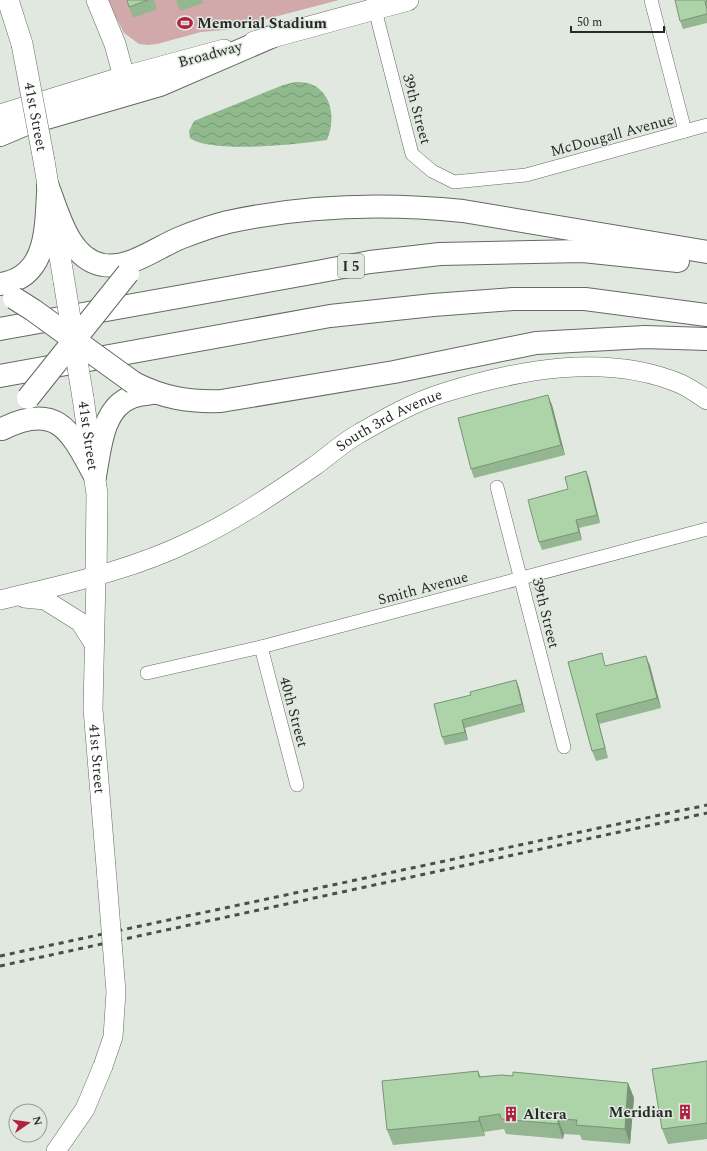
<svg xmlns="http://www.w3.org/2000/svg" width="707" height="1151" viewBox="0 0 707 1151" font-family="Spectral,serif">
	<defs>
		<pattern id="water-waves" width="16" height="10" patternUnits="userSpaceOnUse"><rect width="16" height="10" fill="#91b98e"/><path d="M0 5q4-4 8 0t8 0" fill="none" stroke="#769774"/></pattern>
	</defs>
	<rect width="100%" height="100%" fill="#e1e8e0"/>
	<!-- park -->
	<path fill="#d2a9ab" d="M107,0H339L225,30L201,32L157,44L148,45L139,44L124,33Z"/>
	<!-- water -->
	<path fill="url(#water-waves)" d="M295,82C329,80 338,114 327,140C300,144 211,154 190,138L189,131L194,121L283,85Z"/>
	<g fill="none" stroke-linecap="round" stroke-linejoin="round">
		<defs>
			<g id="street">
				<path d="M651,0L685,131"/>
				<path d="M373,2L412,154L432,171L454,182L526,175L707,125"/>
				<path d="M497,487L564,747"/>
				<path d="M261,647L297,785"/>
				<path d="M147,673L261,647L707,529"/>
			</g>
			<g id="secondary">
				<path id="s1" d="M96,577L93,709L107,879"/>
				<path d="M24,598L45,600L80,622L94,644"/>
				<path id="s2" d="M0,600C65,584 130,571 191,541C234,521 274,494 313,467C329,456 343,442 360,433C386,418 414,402 443,393C517,370 606,352 681,384C690,388 699,395 707,400"/>
				<path d="M56,1151L85,1109L103,1066"/>
			</g>
			<g id="primary">
				<path d="M8,0L22,44"/>
				<path d="M97,0L115,44L124,77"/>
				<path d="M254,42L408,0"/>
				<path d="M0,115L124,77L224,50"/>
				<path d="M44,161L64,281"/>
				<path id="s3" d="M83,398L97,494L96,577"/>
			</g>
			<g id="highway">
				<path d="M0,135L26,124L160,85L271,37"/>
				<path d="M48,187C59,215 69,259 103,265C130,269 156,248 180,238C195,232 212,226 228,222C306,205 384,203 463,211L707,252"/>
				<path d="M0,284C47,278 46,229 48,193"/>
				<path d="M0,329L317,272L370,262L440,254L583,251L678,261"/>
				<path d="M0,376L330,316L433,305L513,299H585L707,315"/>
				<path d="M134,383C164,398 188,402 221,401L394,372L536,343L645,337L707,339"/>
				<path d="M2,429C58,401 71,432 95,476"/>
				<path d="M95,476C100,450 102,407 132,397C139,394 147,394 153,393"/>
			</g>
		</defs>
		<!-- street casing -->
		<use href="#street" stroke="#646a63" stroke-width="14"/>
		<!-- secondary casing -->
		<use href="#secondary" stroke="#646a63" stroke-width="20"/>
		<!-- primary casing -->
		<use href="#primary" stroke="#646a63" stroke-width="22"/>
		<!-- highway casing -->
		<use href="#highway" stroke="#646a63" stroke-width="24"/>
		<!-- street -->
		<use href="#street" stroke="#fff" stroke-width="13"/>
		<!-- secondary -->
		<use href="#secondary" stroke="#fff" stroke-width="19"/>
		<!-- primary -->
		<use href="#primary" stroke="#fff" stroke-width="21"/>
		<!-- highway -->
		<use href="#highway" stroke="#fff" stroke-width="22"/>
		<!-- rail -->
		<g stroke="#4b4f4b" stroke-width="3" stroke-dasharray="5 5" stroke-linecap="butt">
			<path d="M0,956L707,805"/>
			<path d="M0,966L707,813"/>
		</g>
		<defs>
			<path id="secondary-bridge" d="M103,1066L113,1037L116,992L107,879"/>
			<g id="primary-bridge">
				<path id="s4" d="M22,44L44,161"/>
				<path d="M64,281L83,398"/>
			</g>
			<g id="highway-bridge">
				<path d="M14,298L33,310L134,383"/>
				<path d="M28,398L128,273"/>
			</g>
		</defs>
		<!-- secondary-bridge casing -->
		<use href="#secondary-bridge" stroke="#646a63" stroke-width="20" stroke-linecap="butt"/>
		<!-- primary-bridge casing -->
		<use href="#primary-bridge" stroke="#646a63" stroke-width="22" stroke-linecap="butt"/>
		<!-- highway-bridge casing -->
		<use href="#highway-bridge" stroke="#646a63" stroke-width="24" stroke-linecap="butt"/>
		<!-- secondary-bridge -->
		<use href="#secondary-bridge" stroke="#fff" stroke-width="19"/>
		<!-- primary-bridge -->
		<use href="#primary-bridge" stroke="#fff" stroke-width="21"/>
		<!-- highway-bridge -->
		<use href="#highway-bridge" stroke="#fff" stroke-width="22"/>
	</g>
	<!-- wall -->
	<g fill="#94b690">
		<path d="M127,0H154L157,9L133,18Z"/>
		<path d="M176,0H202L203,3L180,11Z"/>
		<path d="M707,0V23L683,29L680,21Z"/>
		<path d="M552,405L565,455L474,478L471,469Z"/>
		<path d="M586,471L589,479L600,523L579,528L582,540L542,550L539,542Z"/>
		<path d="M646,656L650,666L661,708L599,724L608,758L596,761L592,751L568,662L606,666Z"/>
		<path d="M516,680L519,688L525,712L465,728L468,740L445,745L442,737L471,695Z"/>
		<path d="M707,1061V1139L668,1144L662,1129Z"/>
		<path d="M478,1071L481,1077L513,1076L628,1083L634,1098L630,1144L582,1140L580,1135L564,1134L563,1139L506,1134L504,1129L484,1132L485,1136L393,1145L387,1130Z"/>
	</g>
	<!-- shaded-wall -->
	<g fill="#789476">
		<path d="M548,395L552,405L565,455L561,445Z"/>
		<path d="M586,471L589,479L600,523L597,515Z"/>
		<path d="M576,520L579,528L582,540L579,532Z"/>
		<path d="M646,656L650,666L661,708L657,698Z"/>
		<path d="M516,680L519,688L525,712L522,704Z"/>
		<path d="M596,714L599,724L608,758L605,748Z"/>
		<path d="M462,720L465,728L468,740L465,732Z"/>
		<path d="M628,1083L634,1098L630,1144L625,1129Z"/>
		<path d="M479,1117L484,1132L485,1136L479,1121Z"/>
		<path d="M558,1119L564,1134L563,1139L558,1124Z"/>
	</g>
	<!-- building -->
	<g fill="#acd4a8" stroke="#789476">
		<path d="M127,0H148L129,7Z"/>
		<path d="M675,0H707V1L705,2L707,9V14L680,21Z"/>
		<path d="M548,395L561,445L471,469L458,418Z"/>
		<path d="M586,471L597,515L576,520L579,532L539,542L528,500L568,489L565,477Z"/>
		<path d="M602,653L605,666L646,656L657,698L596,714L605,748L592,751L568,662Z"/>
		<path d="M516,680L522,704L462,720L465,732L442,737L434,704L471,695L470,692Z"/>
		<path d="M707,1061V1123L662,1129L652,1069Z"/>
		<path d="M478,1071L479,1077L501,1075L513,1076V1072L628,1083L625,1129L576,1125L577,1120L558,1119V1124L501,1119L500,1114L479,1117V1121L387,1130L382,1081Z"/>
	</g>
	<!-- icons -->
	<defs>
		<symbol id="stadium-bare" viewBox="-9 -9 18 18"><path d="M0-5a6.5 5 0 1 0 0 10a6.5 5 0 1 0 0-10ZM-3.5-1.8h7v3.6h-7Z" fill="#b22041" stroke="#e1e8e0" stroke-width="2.5" paint-order="stroke"/></symbol>
		<symbol id="building-bare" viewBox="-9 -9 18 18"><path d="M-4-6H4V6H1V3H-1V6H-4ZM-2.5-4.3h1.7v1.8h-1.7ZM.8-4.3h1.7v1.8H.8ZM-2.5-1h1.7V.8h-1.7ZM.8-1h1.7V.8H.8Z" fill="#b22041" stroke="#e1e8e0" stroke-width="2.5" paint-order="stroke"/></symbol>
	</defs>
	<g fill-rule="evenodd">
		<use href="#stadium-bare" x="174" y="12" width="22" height="22"/>
		<use href="#building-bare" x="674" y="1101" width="22" height="22"/>
		<use href="#building-bare" x="500" y="1103" width="22" height="22"/>
	</g>
	<g text-anchor="middle" stroke-width="3" stroke-linejoin="round" paint-order="stroke">
		<!-- shield labels -->
		<rect fill="#e1e8e0" stroke="#5f635e" stroke-width="1" x="338" y="254" width="26" height="24" rx="3"/>
		<g font-size="14" font-weight="bold" fill="#272a27">
			<text x="351" y="271">I 5</text>
		</g>
		<!-- poi labels -->
		<g font-size="15" font-weight="bold" fill="#272a27" stroke="#e1e8e0" text-anchor="start">
			<text x="197" y="28">Memorial Stadium</text>
			<text x="673" y="1117" text-anchor="end">Meridian</text>
			<text x="523" y="1119">Altera</text>
		</g>
		<!-- street labels -->
		<g font-size="15" fill="#272a27" stroke="#e1e8e0">
			<text transform="translate(210 54) rotate(-15)" y="5">Broadway</text>
			<text transform="translate(417 109) rotate(75)" y="5">39th Street</text>
			<text dy="5" stroke="none"><textPath href="#s4" startOffset="74">41st Street</textPath></text>
			<text transform="translate(612 135) rotate(-15)" y="5">McDougall Avenue</text>
			<text dy="5" stroke="none"><textPath href="#s2" startOffset="433">South 3rd Avenue</textPath></text>
			<text dy="5" stroke="none"><textPath href="#s3" startOffset="38">41st Street</textPath></text>
			<text transform="translate(423 588) rotate(-15)" y="5">Smith Avenue</text>
			<text transform="translate(546 613) rotate(76)" y="5">39th Street</text>
			<text transform="translate(294 712) rotate(75)" y="5">40th Street</text>
			<text dy="5" stroke="none"><textPath href="#s1" startOffset="182">41st Street</textPath></text>
		</g>
	</g>
	<!-- north arrow -->
	<g transform="translate(28 1123) rotate(77)"><circle r="19" fill="#e1e8e0" stroke="#979c96"/>
	<path d="M0-3L7 15L0 10L-7 15Z" fill="#b22041"/>
	<text y="-6" font-size="11" font-weight="bold" text-anchor="middle" fill="#272a27">N</text>
	</g>
	<!-- scale -->
	<path d="M571 26v6h93v-6" fill="none" stroke="#272a27" stroke-width="2"/>
	<text x="577" y="26" font-size="12" fill="#272a27" stroke="#e1e8e0" stroke-width="3" paint-order="stroke">50 m</text>
</svg>
